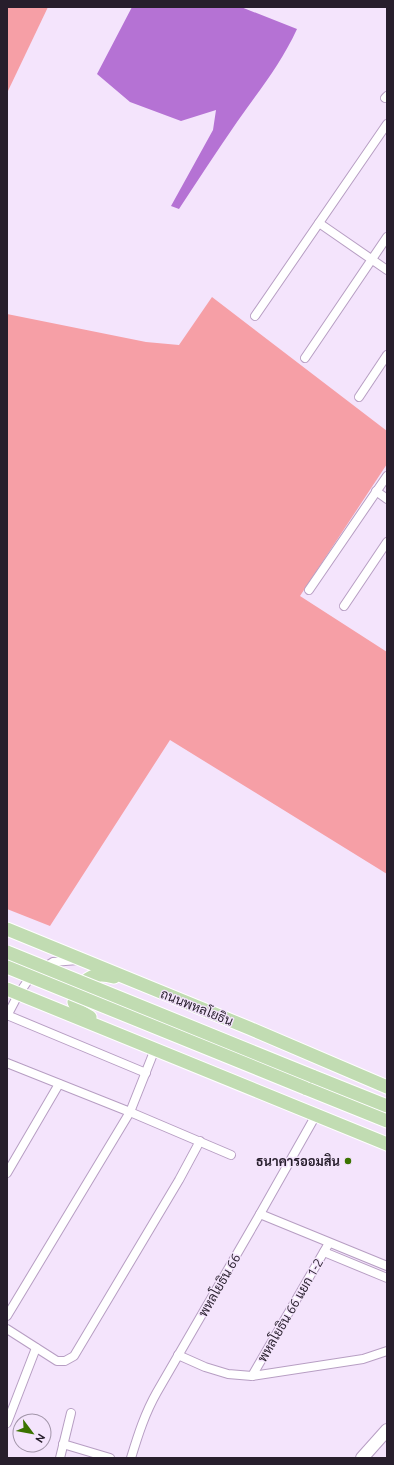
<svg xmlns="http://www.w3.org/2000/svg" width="394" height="1465" viewBox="0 0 394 1465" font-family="Ubuntu,Sarabun,sans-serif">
	<rect width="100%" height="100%" fill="#f4e4fc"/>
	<!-- green -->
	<g fill="#f69fa6">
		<path d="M7,7H48L7,93Z"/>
		<path d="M212,297L387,431V464L300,596L387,652V874L170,740L50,926L7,909V314L146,342L179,345Z"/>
	</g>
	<!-- water -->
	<path fill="#b572d4" d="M132,7H241L297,29C281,64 258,92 237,122C217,151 198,180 179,209L171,206L213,130L216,110L181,121L130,102L97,74Z"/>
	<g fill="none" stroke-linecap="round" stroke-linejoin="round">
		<defs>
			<g id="minor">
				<path d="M385,98L387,96"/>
				<path d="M319,223L387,270"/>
				<path d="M255,316L387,124"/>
				<path d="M305,358L387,237"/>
				<path d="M359,397L387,355"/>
				<path d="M376,491L387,499"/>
				<path d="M309,590L387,476"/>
				<path d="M344,606L387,542"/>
				<path d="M7,1015L146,1073"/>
				<path d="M7,1016L18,995L31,976L53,962L78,960"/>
				<path d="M7,1063L130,1112L231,1155"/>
				<path d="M7,1173L59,1084"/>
				<path d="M260,1214L387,1266"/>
				<path d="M324,1252L387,1278"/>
				<path d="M7,1316L130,1112L155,1049"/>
				<path d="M7,1329L57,1361H65L74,1356L179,1180L200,1141"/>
				<path d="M178,1355L205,1367L228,1374L252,1376L363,1359L387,1351"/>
				<path d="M252,1376L329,1243"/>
				<path d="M7,1423L36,1348"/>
				<path d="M63,1444L110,1458"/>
				<path d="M60,1458L71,1413"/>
				<path d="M131,1458C138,1435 145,1413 157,1392L260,1214L316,1115"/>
			</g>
			<path id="secondary" d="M362,1458L387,1430"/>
			<g id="primary">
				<path d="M7,929L249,1028L387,1087"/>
				<path d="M7,989L387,1144"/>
				<path d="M90,1017L78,1010L74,1002C81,981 91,970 114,977"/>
				<path d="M312,1076L387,1106"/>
				<path d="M305,1088L387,1121"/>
			</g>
		</defs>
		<!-- minor casing -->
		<use href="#minor" stroke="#b79ec3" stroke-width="10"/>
		<!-- secondary casing -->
		<use href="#secondary" stroke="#b79ec3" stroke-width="14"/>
		<!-- primary casing -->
		<use href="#primary" stroke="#fff" stroke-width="15"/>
		<!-- minor -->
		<use href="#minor" stroke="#fff" stroke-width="8"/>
		<!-- secondary -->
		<use href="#secondary" stroke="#fff" stroke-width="12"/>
		<!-- primary -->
		<use href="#primary" stroke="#c1dcb2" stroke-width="13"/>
		<defs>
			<g id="primary-bridge">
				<path d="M7,952L312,1076"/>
				<path d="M7,967L305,1088"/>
			</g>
		</defs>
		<!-- primary-bridge casing -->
		<use href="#primary-bridge" stroke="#fff" stroke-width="15" stroke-linecap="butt"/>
		<!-- primary-bridge -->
		<use href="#primary-bridge" stroke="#c1dcb2" stroke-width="13"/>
	</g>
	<!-- markers -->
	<circle fill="#3b7300" stroke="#f4e4fc" stroke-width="1.5" cx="348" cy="1161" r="4"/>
	<g text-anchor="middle" stroke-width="3" stroke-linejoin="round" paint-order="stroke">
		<!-- street labels -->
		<g font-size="13" fill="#271e2c" stroke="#f4e4fc">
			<text transform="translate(197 1007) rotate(22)" y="5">ถนนพหลโยธิน</text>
			<text transform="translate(219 1285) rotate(-60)" y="5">พหลโยธิน 66</text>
			<text transform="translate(290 1310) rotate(-60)" y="5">พหลโยธิน 66 แยก 1-2</text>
		</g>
		<!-- poi labels -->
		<g font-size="13" font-weight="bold" fill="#271e2c" stroke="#f4e4fc" text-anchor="end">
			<text x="340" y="1166">ธนาคารออมสิน</text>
		</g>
	</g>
	<!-- border -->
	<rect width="394" height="1465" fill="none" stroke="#271e2c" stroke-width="16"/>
	<!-- north arrow -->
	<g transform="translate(32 1433) rotate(122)"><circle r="19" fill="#f4e4fc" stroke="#a295a9"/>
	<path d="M0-3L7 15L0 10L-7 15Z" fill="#3b7300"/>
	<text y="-6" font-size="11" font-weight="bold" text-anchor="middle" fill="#271e2c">N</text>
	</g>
</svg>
